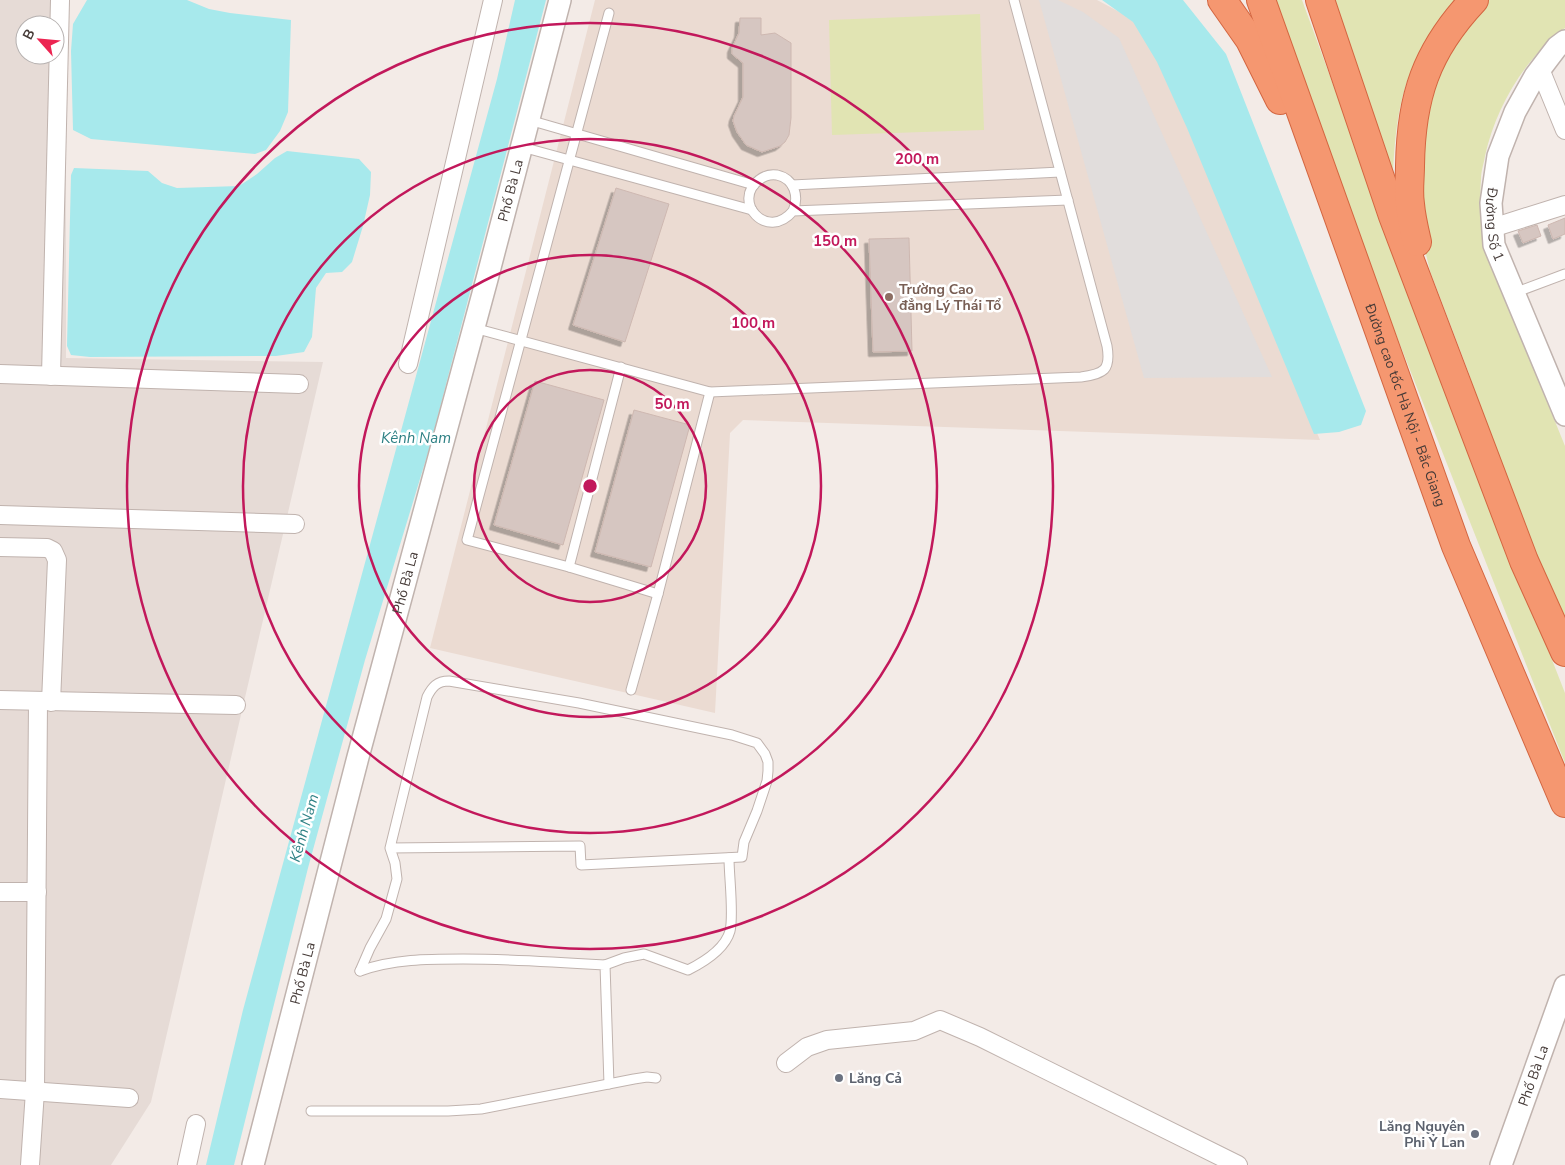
<svg xmlns="http://www.w3.org/2000/svg" width="1565" height="1165" viewBox="0 0 1565 1165" font-family="'Nunito Sans',sans-serif">
	<defs>
		<filter id="shadow"><feDropShadow dx="-4.5" dy="4.5" stdDeviation="0" flood-color="#0004"/></filter>
	</defs>
	<rect width="100%" height="100%" fill="#f3ebe7"/>
	<!-- residential -->
	<path fill="#e6dbd6" fill-rule="evenodd" d="M0,0H66V358L323,362L151,1102L111,1165H0ZM25,25H55V55H25Z"/>
	<!-- education -->
	<path fill="#ebdbd2" d="M595,0H1097L1127,16L1141,28L1172,85L1207,174L1320,440L743,420L730,433L715,713L430,648Z"/>
	<!-- green -->
	<g fill="#e1e4b3">
		<path d="M1275,0H1302L1426,338L1565,693V763L1397,337L1345,199Z"/>
		<path d="M1316,0H1461C1448,17 1431,33 1421,51C1399,88 1395,132 1393,174Z"/>
		<path d="M1485,0H1565V28C1524,59 1496,107 1485,156C1484,163 1481,171 1481,179C1479,203 1483,228 1486,252L1565,446V637L1527,545L1468,371L1430,271L1424,246L1418,200L1430,89L1459,30Z"/>
		<path d="M980,14L984,130L832,135L829,20Z"/>
	</g>
	<!-- parking -->
	<path fill="#e1dddc" d="M1039,0H1058L1083,12L1119,38L1272,377L1144,378Z"/>
	<!-- water -->
	<g fill="#a7e9ec">
		<path d="M87,0H187L209,9L230,13L291,20L288,112L280,131L266,150L255,154L91,139L73,130L71,51L73,24Z"/>
		<path d="M515,0H546L430,446L365,660L308,868L234,1165H206L243,1010L497,79Z"/>
		<path d="M1102,0H1183L1226,54L1366,411L1361,425L1339,432L1314,434L1187,128L1157,62L1133,22Z"/>
		<path d="M287,151L359,159L371,172L370,195L363,226L352,262L342,272L326,273L316,288L312,337L304,352L276,356L90,357L71,355L67,346L71,175L74,168L148,171L162,183L177,188L239,186L257,174L275,158Z"/>
	</g>
	<!-- building -->
	<g fill="#d6c6c1" stroke="#ceb8b1" filter="url(#shadow)">
		<path d="M740,18H761V35L775,33L791,43V118L789,135L785,142L780,146L762,152L746,145L737,132L733,121L734,116L743,97V63L732,54V48L739,33Z"/>
		<path d="M616,188L669,204L625,342L573,325Z"/>
		<path d="M1565,218V234L1553,239L1548,225Z"/>
		<path d="M1537,225L1541,236L1523,243L1518,231Z"/>
		<path d="M909,238L912,351L873,352L869,239Z"/>
		<path d="M535,381L604,400L563,545L494,525Z"/>
		<path d="M634,410L690,425L651,567L595,552Z"/>
	</g>
	<g fill="none" stroke-linecap="round" stroke-linejoin="round">
		<defs>
			<g id="service">
				<path d="M609,13L467,540L569,567L658,594"/>
				<path d="M529,120L754,185"/>
				<path d="M522,147L752,210"/>
				<path d="M792,185L1060,172"/>
				<path d="M793,211C799,197 795,179 777,175C771,174 764,176 759,180C731,201 767,242 793,211L1068,200"/>
				<path d="M1514,293L1565,274"/>
				<path d="M474,328L710,392L1081,377C1104,374 1111,370 1107,346L1014,0"/>
				<path d="M569,567L621,367"/>
				<path d="M631,690L658,594L710,392"/>
				<path d="M605,965L624,958L644,954L688,970C704,962 725,949 730,931C734,914 729,877 729,858"/>
				<path d="M360,971L370,948L386,919L397,879L395,863L390,848L427,697C432,687 437,681 449,681L579,703L732,735L757,743L765,754L768,762V771L767,781L757,811L744,842L742,857L581,865L580,846L390,848"/>
				<path d="M360,971C393,959 428,959 463,959C511,959 558,962 605,965L609,1084"/>
				<path d="M311,1111H448L481,1109L634,1079L647,1077L656,1078"/>
			</g>
			<g id="minor">
				<path d="M1540,69L1565,130"/>
				<path d="M1492,228L1565,205"/>
				<path d="M408,364L493,0"/>
				<path d="M0,374L299,384"/>
				<path d="M51,376L60,0"/>
				<path d="M0,515L295,524"/>
				<path d="M0,547L47,548L53,551L57,560L51,702"/>
				<path d="M0,700L236,705"/>
				<path d="M0,892H37"/>
				<path d="M786,1063L807,1047L827,1040L914,1031L940,1020L980,1037L1238,1165"/>
				<path d="M0,1089L129,1098"/>
				<path d="M30,1165L35,1091L38,702"/>
				<path d="M187,1165L196,1124"/>
			</g>
			<g id="tertiary">
				<path id="s1" d="M1565,41L1557,47L1535,76L1515,112L1498,156L1491,203L1494,245L1565,415"/>
				<path id="s2" d="M253,1165L358,757L487,279L560,0"/>
				<path id="s3" d="M1501,1165L1565,986"/>
			</g>
			<g id="motorway">
				<path d="M1222,0L1250,40L1280,100"/>
				<path id="s4" d="M1261,0L1456,546L1565,803"/>
				<path d="M1320,0L1393,216L1524,561L1565,652"/>
				<path d="M1417,242C1414,229 1411,217 1410,204C1408,192 1410,178 1410,166C1411,97 1426,51 1474,0"/>
			</g>
		</defs>
		<!-- service casing -->
		<use href="#service" stroke="#c0b3ae" stroke-width="11"/>
		<!-- minor casing -->
		<use href="#minor" stroke="#c0b3ae" stroke-width="20"/>
		<!-- tertiary casing -->
		<use href="#tertiary" stroke="#c0b3ae" stroke-width="24"/>
		<!-- motorway casing -->
		<use href="#motorway" stroke="#d36641" stroke-width="30"/>
		<!-- service -->
		<use href="#service" stroke="#fff" stroke-width="9"/>
		<!-- minor -->
		<use href="#minor" stroke="#fff" stroke-width="18"/>
		<!-- tertiary -->
		<use href="#tertiary" stroke="#fff" stroke-width="21"/>
		<!-- motorway -->
		<use href="#motorway" stroke="#f59770" stroke-width="28"/>
	</g>
	<!-- distance rings -->
	<g fill="none" stroke="#c2185b" stroke-width="2.5">
		<circle cx="590" cy="486" r="116"/>
		<circle cx="590" cy="486" r="231"/>
		<circle cx="590" cy="486" r="347"/>
		<circle cx="590" cy="486" r="463"/>
	</g>
	<!-- markers -->
	<circle fill="#8d6e63" stroke="#fff" stroke-width="2" cx="889" cy="297" r="5"/>
	<g fill="#6b7280" stroke="#fff" stroke-width="2">
		<circle cx="839" cy="1078" r="5"/>
		<circle cx="1475" cy="1134" r="5"/>
	</g>
	<g text-anchor="middle" stroke-width="5" stroke-linejoin="round" paint-order="stroke">
		<!-- street labels -->
		<g font-size="14" fill="#453a37" stroke="#fff">
			<text dy="5" stroke="none"><textPath href="#s2" startOffset="1008">Phố Bà La</textPath></text>
			<text dy="5" stroke="none"><textPath href="#s1" startOffset="204">Đường Số 1</textPath></text>
			<text dy="5" stroke="none"><textPath href="#s4" startOffset="430">Đường cao tốc Hà Nội - Bắc Giang</textPath></text>
			<text dy="5" stroke="none"><textPath href="#s2" startOffset="602">Phố Bà La</textPath></text>
			<text dy="5" stroke="none"><textPath href="#s2" startOffset="198">Phố Bà La</textPath></text>
			<text dy="5" stroke="none"><textPath href="#s3" startOffset="95">Phố Bà La</textPath></text>
		</g>
		<!-- education labels -->
		<g font-size="14" font-weight="bold" fill="#785e54" stroke="#fff" text-anchor="start">
			<text x="899" y="294">Trường Cao<tspan x="899" dy="16">đẳng Lý Thái Tổ</tspan></text>
		</g>
		<!-- worship labels -->
		<g font-size="14" font-weight="bold" fill="#5b616d" stroke="#fff" text-anchor="start">
			<text x="849" y="1083">Lăng Cả</text>
			<text x="1465" y="1131" text-anchor="end">Lăng Nguyên<tspan x="1465" dy="16">Phi Ỷ Lan</tspan></text>
		</g>
		<!-- water labels -->
		<g font-size="15" font-style="italic" fill="#2e8084" stroke="#fff">
			<text x="416" y="443">Kênh Nam</text>
			<text transform="translate(304 828) rotate(-74)" y="5">Kênh Nam</text>
		</g>
	</g>
	<circle cx="590" cy="486" r="8" fill="#c2185b" stroke="#fff" stroke-width="2.5"/>
	<g font-size="15" text-anchor="middle" font-weight="bold" fill="#c2185b" stroke="#fff" stroke-width="5" stroke-linejoin="round" paint-order="stroke">
		<text x="917" y="164">200 m</text>
		<text x="835" y="246">150 m</text>
		<text x="753" y="328">100 m</text>
		<text x="672" y="409">50 m</text>
	</g>
	<!-- north arrow -->
	<g transform="translate(40 40) rotate(297)"><circle r="24" fill="#ffffff" stroke="#b5b0af"/>
	<path d="M0-4L9 19L0 12L-9 19Z" fill="#ec2552"/>
	<text y="-8" font-size="14" font-weight="bold" text-anchor="middle" fill="#453a37">B</text>
	</g>
</svg>
